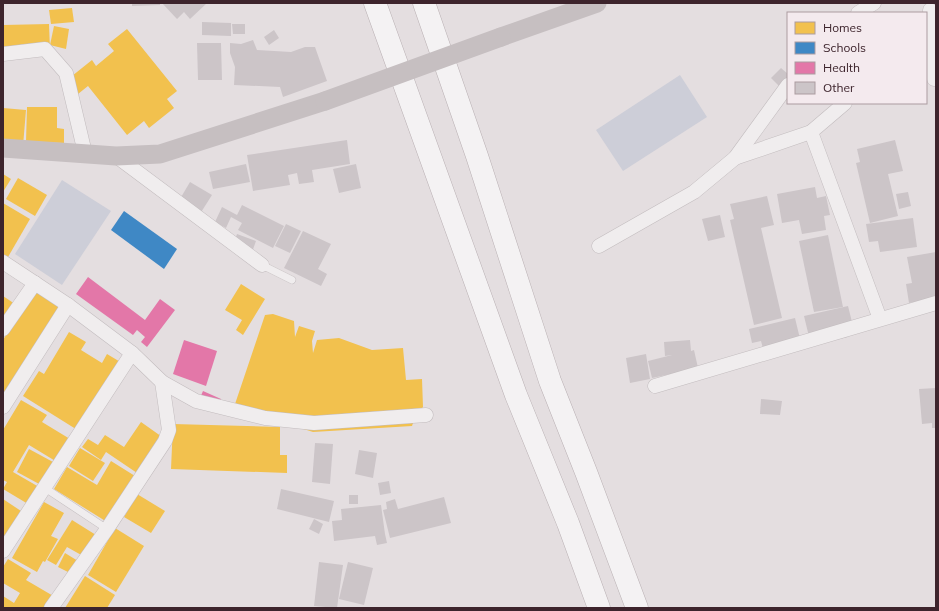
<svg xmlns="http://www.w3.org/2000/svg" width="939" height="611" viewBox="0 0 939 611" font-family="Mulish,sans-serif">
	<rect width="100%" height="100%" fill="#e4dee0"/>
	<!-- park -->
	<g fill="#cdced8">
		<path d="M680,75L707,117L623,171L596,130Z"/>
		<path d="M62,180L111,211L62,285L15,254Z"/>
	</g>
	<!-- homes -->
	<g fill="#f2c14e">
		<path d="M72,8L74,22L51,24L49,10Z"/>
		<path d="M49,24L50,50L3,51V25Z"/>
		<path d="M54,26L69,29L66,49L50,45Z"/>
		<path d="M127,29L177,91L167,99L174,108L149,128L144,121L127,135L88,86L78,94L67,80L92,60L96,66L114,51L108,44Z"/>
		<path d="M27,107H57V128L64,129V143L26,142Z"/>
		<path d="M3,108L26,110L23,146L3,145Z"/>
		<path d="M3,174L11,179L3,192Z"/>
		<path d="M18,178L47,195L35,216L6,199Z"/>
		<path d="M3,203L30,219L8,257L3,254Z"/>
		<path d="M241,284L265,299L243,335L236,330L242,320L225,310Z"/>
		<path d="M34,291L62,308L3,400V340Z"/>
		<path d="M3,296L18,306L3,328Z"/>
		<path d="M273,314L294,321L295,337L299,326L315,331L312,341L313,353L317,340L339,338L372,350L403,348L406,380L422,379L423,407L415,417L412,426L313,432L234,407L265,315Z"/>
		<path d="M69,332L86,342L81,350L102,363L107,354L122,363L79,431L23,396L39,371L44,374Z"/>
		<path d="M21,400L47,415L42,422L70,439L57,462L29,445L13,472L39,487L28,504L3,489L11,475L7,482L3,480V430Z"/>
		<path d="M141,422L165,439L140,475L106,452L101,460L82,447L88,439L98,445L105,435L124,447Z"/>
		<path d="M173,424L280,427V455H287V473L171,469Z"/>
		<path d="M80,448L105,463L93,481L69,466Z"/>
		<path d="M29,449L53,462L41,485L17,472Z"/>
		<path d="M111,461L135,476L107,522L54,489L67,467L97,485Z"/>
		<path d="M137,494L165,511L151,533L124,517Z"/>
		<path d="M3,499L21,511L3,539Z"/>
		<path d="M44,502L64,513L51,536L58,539L45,562L43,561L37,572L12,558Z"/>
		<path d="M72,520L96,535L83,556L67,547L56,565L47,560Z"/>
		<path d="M115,528L144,546L116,592L88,575Z"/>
		<path d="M65,553L78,561L72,574L58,567Z"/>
		<path d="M8,559L31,573L26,580L55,597L48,608H3V596L14,603L20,593L3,583V567Z"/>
		<path d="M85,576L115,595L107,608H65Z"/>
	</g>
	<!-- schools -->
	<path fill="#3f88c5" d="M124,211L177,249L164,269L111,230Z"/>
	<!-- health -->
	<g fill="#e377a8">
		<path d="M88,277L145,320L160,299L175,310L147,347L141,342L145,337L137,330L133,335L76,294Z"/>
		<path d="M184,340L217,351L206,386L173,374Z"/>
		<path d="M203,391L221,399L217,408L199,400Z"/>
	</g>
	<!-- building -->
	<g fill="#ccc5c8">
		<path d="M132,3H160V5L132,6Z"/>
		<path d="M162,3H207L190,19L184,12L177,19Z"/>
		<path d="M202,22L231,23V36L202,35Z"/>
		<path d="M232,24H245V34H233Z"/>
		<path d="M274,30L279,38L269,45L264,37Z"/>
		<path d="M253,40L257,50L291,52L305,47H315L327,81L283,97L280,87L234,85L235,67L230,53V43L241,44Z"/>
		<path d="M197,43H221L222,80H198Z"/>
		<path d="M781,68L788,74V78L780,87L771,78Z"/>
		<path d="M347,140L350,164L312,170L314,182L299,184L297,173L288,175L290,185L253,191L247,155Z"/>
		<path d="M895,140L903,171L888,174L898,216L870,223L856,163L860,162L857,149Z"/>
		<path d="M246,164L250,182L213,189L209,172Z"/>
		<path d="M356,164L361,188L339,193L333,169Z"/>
		<path d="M190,182L212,195L198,217L177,204Z"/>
		<path d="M815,187L817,198L826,196L830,215L824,216L826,230L802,234L799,220L782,223L777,194Z"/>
		<path d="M908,192L911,206L899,209L896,194Z"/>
		<path d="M767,196L774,225L761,228L782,318L754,325L730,220L734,219L730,204Z"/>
		<path d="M242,205L284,226L273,248L238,230L242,223L231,217L226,228L215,222L222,207L237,215Z"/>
		<path d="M720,215L725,237L708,241L702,219Z"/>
		<path d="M913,218L917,247L880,252L878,241L869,242L866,224Z"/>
		<path d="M286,224L301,231L290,253L275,246Z"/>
		<path d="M303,231L331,244L318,269L327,274L321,286L284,268Z"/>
		<path d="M237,234L256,241L251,255L232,248Z"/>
		<path d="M828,235L843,307L814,312L799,241Z"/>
		<path d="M936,252V310L920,313L919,301L909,303L906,284L912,283L907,257Z"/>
		<path d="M848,306L852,322L845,324L848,337L811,345L804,316Z"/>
		<path d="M795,318L802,347L765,356L761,341L752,343L749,329Z"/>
		<path d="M690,340L691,351L694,350L698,368L652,378L648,361L672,355L665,356L664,342Z"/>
		<path d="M646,354L650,379L630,383L626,358Z"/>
		<path d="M936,388V428H932V423L922,424L919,389Z"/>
		<path d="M761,399L782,401L780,415L760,414Z"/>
		<path d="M315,443L333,444L330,484L312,482Z"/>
		<path d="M359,450L377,453L373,478L355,474Z"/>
		<path d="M389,481L391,493L380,495L378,483Z"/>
		<path d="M281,489L334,501L329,522L277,509Z"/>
		<rect x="349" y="495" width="9" height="9"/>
		<path d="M444,497L451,523L390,538L383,510L387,509L386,502L395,499L398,509Z"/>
		<path d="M381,505L385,534L387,543L377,545L375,536L334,541L332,521L342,520L341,509Z"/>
		<path d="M314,519L323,524L319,534L309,529Z"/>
		<path d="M319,562L343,565L337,608L314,606Z"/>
		<path d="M348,562L373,568L364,605L339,599Z"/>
	</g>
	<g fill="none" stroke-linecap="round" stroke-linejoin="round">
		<defs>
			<g id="lane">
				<path d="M262,265L292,280"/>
				<path d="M45,488L107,529"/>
			</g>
			<g id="street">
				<path d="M930,10L934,79"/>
				<path d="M858,13L874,3"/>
				<path d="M3,54L45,49L66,73L85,153"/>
				<path d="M845,103L811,132L880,319"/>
				<path d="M116,156L262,265"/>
				<path d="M735,158L811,132"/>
				<path d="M599,246L694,192L735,158L788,85"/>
				<path d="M3,262L68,305L132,353L162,382L196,401L265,418L314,423L426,415"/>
				<path d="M3,329L35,283"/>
				<path d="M655,386L936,303"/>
				<path d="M3,407L68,305"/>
				<path d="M3,551L132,353"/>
				<path d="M51,608L107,529L165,441L169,430L162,382"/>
			</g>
			<g id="highway">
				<path d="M375,3L516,395L568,523L599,608"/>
				<path d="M424,3L477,156L550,381L586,472L637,608"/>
			</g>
		</defs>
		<!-- lane casing -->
		<use href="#lane" stroke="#c2bcbe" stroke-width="8"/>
		<!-- street casing -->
		<use href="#street" stroke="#c2bcbe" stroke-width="15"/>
		<!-- highway casing -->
		<use href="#highway" stroke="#b9b0b3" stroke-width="23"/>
		<!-- lane -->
		<use href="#lane" stroke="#f0edee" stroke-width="7"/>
		<!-- street -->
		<use href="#street" stroke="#f0edee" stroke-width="14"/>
		<!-- secondary -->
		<g stroke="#c6bfc1" stroke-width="19">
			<path d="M501,37L597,3"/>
			<path d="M3,148L116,156L160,154L325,101"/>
		</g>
		<!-- highway -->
		<use href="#highway" stroke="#f4f2f3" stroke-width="22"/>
		<!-- secondary-bridge -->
		<path stroke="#c6bfc1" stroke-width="19" d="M325,101L501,37"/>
	</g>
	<!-- border -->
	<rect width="939" height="611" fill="none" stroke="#3d242c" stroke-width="8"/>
	<!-- legend -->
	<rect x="787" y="12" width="140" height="92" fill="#f4eaee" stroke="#ab9ba0"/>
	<rect x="795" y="22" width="20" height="12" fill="#f2c14e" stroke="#ab9ba0"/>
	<text x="823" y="32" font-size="12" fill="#3d242c">Homes</text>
	<rect x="795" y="42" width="20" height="12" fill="#3f88c5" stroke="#ab9ba0"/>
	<text x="823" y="52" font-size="12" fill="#3d242c">Schools</text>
	<rect x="795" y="62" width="20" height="12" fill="#e377a8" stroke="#ab9ba0"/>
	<text x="823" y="72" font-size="12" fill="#3d242c">Health</text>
	<rect x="795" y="82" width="20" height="12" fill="#ccc5c8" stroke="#ab9ba0"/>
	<text x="823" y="92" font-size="12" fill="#3d242c">Other</text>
</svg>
